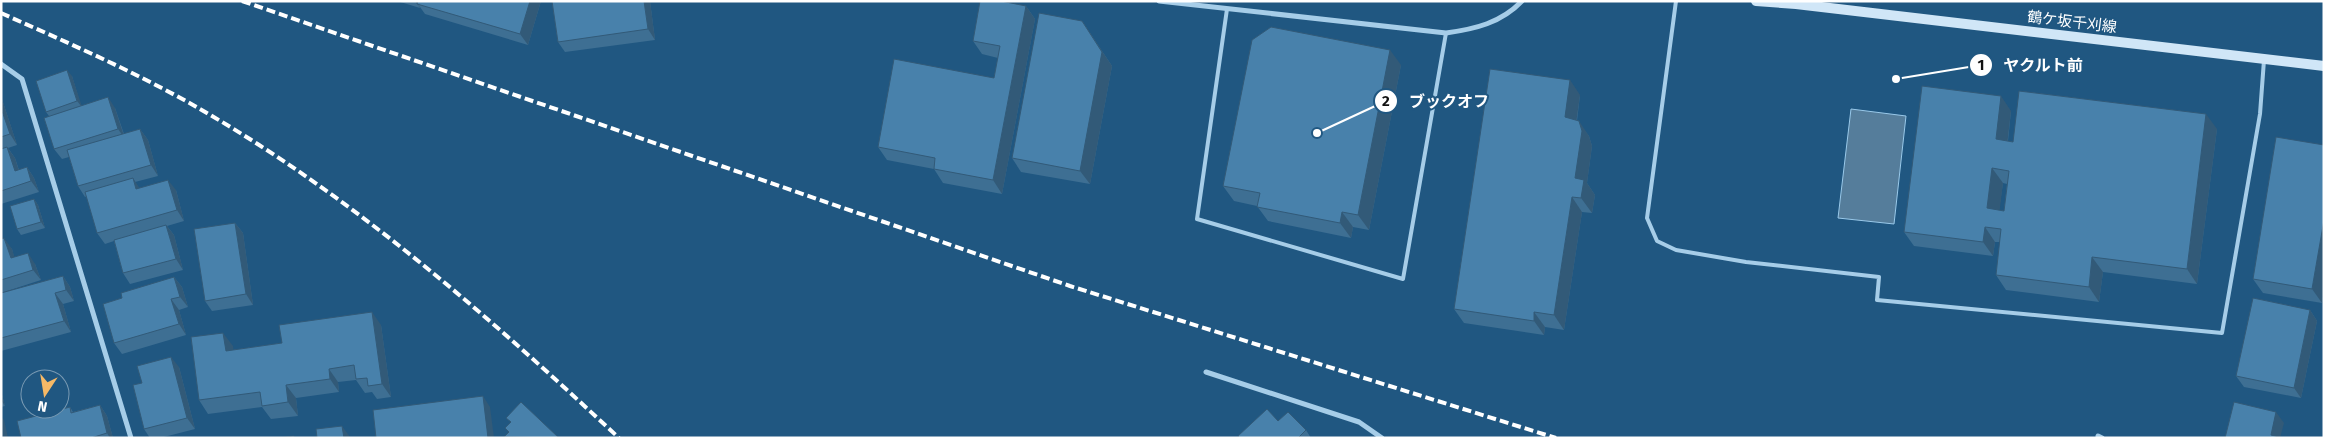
<svg xmlns="http://www.w3.org/2000/svg" width="2325" height="439" viewBox="0 0 2325 439" font-family="'Fira Sans','Noto Sans JP',sans-serif">
	<rect width="100%" height="100%" fill="#205781"/>
	<!-- water -->
	<path fill="#557d9b" stroke="#99c9ea" d="M1851,109L1906,116L1894,224L1838,218Z"/>
	<g fill="none" stroke-linecap="round" stroke-linejoin="round">
		<!-- lane -->
		<g stroke="#a6cde8" stroke-width="4">
			<path d="M1676,1L1647,218L1657,241L1676,250L1746,262L1879,277L1877,300L2222,333L2260,114L2264,60"/>
			<path d="M1227,9L1197,219L1403,279L1446,33"/>
		</g>
		<!-- street -->
		<g stroke="#a6cde8" stroke-width="5">
			<path d="M1159,1L1446,33C1475,29 1501,23 1522,1"/>
			<path d="M1,64L22,79L131,438"/>
			<path d="M1206,372L1359,422L1382,438"/>
			<path d="M2098,436L2102,438"/>
		</g>
		<!-- secondary -->
		<path stroke="#d0e6f7" stroke-width="10" d="M1756,1L1796,4L2324,66"/>
		<!-- rail -->
		<g stroke="#fff" stroke-width="4" stroke-dasharray="9 4" stroke-linecap="butt">
			<path d="M242,1L1070,286L1556,438"/>
			<path d="M1,13C66,42 131,70 193,105C350,194 487,315 619,438"/>
		</g>
	</g>
	<!-- wall -->
	<g fill="#3e6f93" fill-rule="evenodd">
		<path d="M397,1H541L528,45L425,14L420,7V8Z"/>
		<path d="M552,1H650L655,40L565,52L558,42Z"/>
		<path d="M1026,6L1035,19L1002,194L943,183L934,169L887,160L878,147L994,78L998,58L982,54L973,41Z"/>
		<path d="M1082,21L1112,66L1090,184L1021,172L1012,158Z"/>
		<path d="M1401,65L1369,230L1353,227L1351,238L1268,221L1257,206L1234,201L1223,186Z"/>
		<path d="M72,76L81,106L115,108L124,134L140,129L148,140L158,176L135,182L139,188L176,190L184,221L167,226L174,235L183,270L130,284L123,273L114,241L105,244L97,233L87,196L85,197L78,186L69,157L62,159L54,149L49,116L46,112Z"/>
		<path d="M1580,95L1577,121L1589,136L1592,146L1587,183L1595,195L1592,213L1582,212L1564,330L1545,327L1544,335L1464,323L1454,309Z"/>
		<path d="M1,96L17,145L8,148L15,158L19,170L27,167L34,178L39,192L1,204Z"/>
		<path d="M2011,111L2008,141L2013,142L2217,129L2197,284L2103,272L2099,302L2006,290L1996,275L2000,242H1995L1993,256L1914,246L1904,232ZM2003,183L2007,184L2004,211L1999,210Z"/>
		<path d="M2324,145V290L2322,303L2263,293L2253,279Z"/>
		<path d="M34,199L38,205L45,228L21,235L17,229Z"/>
		<path d="M235,223L243,233L253,305L212,311L205,301Z"/>
		<path d="M1,239L12,249L14,257L35,264L41,280L1,293Z"/>
		<path d="M63,276L70,287L74,301L63,304L71,332L1,351V293Z"/>
		<path d="M174,277L182,287L188,307L179,310L186,335L122,354L114,343L122,298Z"/>
		<path d="M2310,310L2317,321L2301,398L2244,387L2236,376Z"/>
		<path d="M381,325L391,397L377,399L372,392L365,393L356,380L338,382L339,392L296,398L298,416L271,419L262,407L208,414L199,400L233,346V350L282,343Z"/>
		<path d="M179,367L195,429L160,438H150L144,429L142,383Z"/>
		<path d="M1,391L5,406L1,407Z"/>
		<path d="M100,405L107,416L113,438H21L70,407L73,412Z"/>
		<path d="M1306,430L1311,438H1239Z"/>
	</g>
	<!-- shaded-wall -->
	<g fill="#325a78">
		<path d="M415,1H422L417,4L420,7V8Z"/>
		<path d="M530,1H541L528,45L520,34Z"/>
		<path d="M644,1H650L655,40L648,29Z"/>
		<path d="M1026,6L1035,19L1002,194L993,180Z"/>
		<path d="M1082,21L1112,66L1090,184L1080,171Z"/>
		<path d="M1390,50L1401,65L1369,230L1358,215Z"/>
		<path d="M67,70L72,76L82,107L77,101Z"/>
		<path d="M1570,80L1580,95L1575,131L1565,117Z"/>
		<path d="M1,96L17,145L10,134L1,108Z"/>
		<path d="M2001,96L2011,111L2006,154L1996,139Z"/>
		<path d="M108,97L115,108L125,139L118,129Z"/>
		<path d="M2206,114L2217,129L2197,284L2187,269Z"/>
		<path d="M1579,121L1589,136L1592,146L1587,183L1595,195L1592,213L1581,198L1575,178Z"/>
		<path d="M140,129L148,140L158,176L151,165Z"/>
		<path d="M7,147L15,158L22,181L15,171Z"/>
		<path d="M27,167L34,178L39,192L31,181Z"/>
		<path d="M1992,168L2003,183L1998,223L1987,208Z"/>
		<path d="M133,178L140,189H136Z"/>
		<path d="M168,180L176,190L184,221L177,210Z"/>
		<path d="M1572,197L1582,212L1564,330L1554,315Z"/>
		<path d="M34,199L38,205L45,228L41,222Z"/>
		<path d="M1342,212L1353,227L1351,238L1340,223Z"/>
		<path d="M2324,220V290L2322,303L2312,289Z"/>
		<path d="M235,223L243,233L253,305L246,294Z"/>
		<path d="M166,225L174,235L183,270L176,259Z"/>
		<path d="M1985,227L1995,242L1993,256L1983,242Z"/>
		<path d="M4,238L12,249L18,269L11,258Z"/>
		<path d="M28,253L35,264L41,280L33,270Z"/>
		<path d="M2092,257L2103,272L2099,302L2089,287Z"/>
		<path d="M63,276L70,287L74,301L66,290Z"/>
		<path d="M174,277L182,287L188,307L180,297Z"/>
		<path d="M55,293L63,304L71,332L64,321Z"/>
		<path d="M171,299L179,310L186,335L179,324Z"/>
		<path d="M2310,310L2317,321L2301,398L2294,388Z"/>
		<path d="M372,312L381,325L391,397L382,384Z"/>
		<path d="M1534,312L1545,327L1544,335L1534,321Z"/>
		<path d="M223,333L233,346L235,364L226,351Z"/>
		<path d="M171,357L179,367L195,429L187,418Z"/>
		<path d="M329,369L338,382L339,392L330,379Z"/>
		<path d="M286,385L296,398L298,416L288,402Z"/>
		<path d="M1,391L5,406L1,400Z"/>
		<path d="M483,396L490,407L494,438H488Z"/>
		<path d="M100,405L107,416L113,438H110L107,433Z"/>
		<path d="M2276,412L2284,423L2280,438L2271,435Z"/>
		<path d="M1,417L4,420L8,438H3L1,432Z"/>
		<path d="M342,426L350,437V438H344Z"/>
	</g>
	<!-- building -->
	<g fill="#4881ab" stroke="#325a78" fill-rule="evenodd">
		<path d="M418,1H530L520,34L417,4Z"/>
		<path d="M552,1H644L648,29L558,42Z"/>
		<path d="M980,1H1001L1026,6L993,180L934,169L935,158L878,147L894,59L994,78L1000,46L973,41Z"/>
		<path d="M1039,13L1082,21L1102,52L1080,171L1012,158Z"/>
		<path d="M1271,27L1390,50L1358,215L1342,212L1340,223L1257,207L1260,193L1223,186L1252,40Z"/>
		<path d="M1490,69L1570,80L1565,117L1579,121L1582,131L1575,178L1584,180L1581,198L1572,197L1554,315L1534,312V321L1454,309Z"/>
		<path d="M67,70L77,101L46,112L36,81Z"/>
		<path d="M1922,86L2001,96L1996,139L2013,142L2019,91L2206,114L2187,269L2092,257L2089,287L1996,275L2001,229L1985,227L1983,242L1904,232ZM1992,168L2009,171L2004,211L1987,208Z"/>
		<path d="M108,97L118,129L54,149L44,118Z"/>
		<path d="M1,108L10,134L1,137Z"/>
		<path d="M140,129L151,165L78,186L67,150Z"/>
		<path d="M2276,137L2324,145V220L2312,289L2253,279Z"/>
		<path d="M7,147L15,171L27,167L31,181L1,191V149Z"/>
		<path d="M133,178L136,189L168,180L177,210L97,233L85,192Z"/>
		<path d="M34,199L41,222L17,229L10,206Z"/>
		<path d="M235,223L246,294L205,301L194,229Z"/>
		<path d="M166,225L176,259L123,273L114,240Z"/>
		<path d="M4,238L11,258L28,253L33,270L1,280V239Z"/>
		<path d="M63,276L66,290L55,293L64,321L1,338V293Z"/>
		<path d="M174,277L180,297L171,299L179,324L114,343L103,304L122,298L121,293Z"/>
		<path d="M2253,298L2310,310L2294,388L2236,376Z"/>
		<path d="M372,312L382,384L368,386L367,378L356,379L354,365L329,369L330,379L286,385L288,402L262,406L260,392L199,400L191,337L223,333L226,351L282,343L279,325Z"/>
		<path d="M171,357L187,418L144,429L133,385L142,383L137,366Z"/>
		<path d="M483,396L488,438H376L373,410Z"/>
		<path d="M521,402L559,438L504,437L509,432L505,428L511,422L506,418Z"/>
		<path d="M2234,402L2276,412L2271,435L2283,438H2225Z"/>
		<path d="M100,405L107,433L91,438H21L17,421L70,407L71,413Z"/>
		<path d="M1267,409L1278,421L1288,412L1306,430L1298,438H1240L1238,436Z"/>
		<path d="M342,426L344,438H317L316,429Z"/>
		<path d="M294,436V438H278Z"/>
	</g>
	<g text-anchor="middle" stroke-width="4" stroke-linejoin="round" paint-order="stroke">
		<!-- street labels -->
		<g font-size="15" fill="#fff" stroke="#205781">
			<text transform="translate(2072 22) rotate(7)" y="5">鶴ケ坂千刈線</text>
		</g>
	</g>
	<!-- callouts -->
	<path fill="none" stroke="#fff" stroke-width="2" d="M1896 79L1981 65M1317 133L1386 101"/>
	<g fill="#fff" stroke="#205781" stroke-width="2">
		<circle cx="1896" cy="79" r="5"/>
		<circle cx="1317" cy="133" r="5"/>
		<circle cx="1981" cy="65" r="12"/>
		<circle cx="1386" cy="101" r="12"/>
	</g>
	<g font-size="15" text-anchor="middle" font-weight="bold" fill="#111">
		<text x="1981" y="70">1</text>
		<text x="1386" y="106">2</text>
	</g>
	<g font-size="16" text-anchor="middle" font-weight="bold" fill="#fff" stroke="#205781" stroke-width="4" stroke-linejoin="round" paint-order="stroke">
		<text x="2043" y="71">ヤクルト前</text>
		<text x="1449" y="107">ブックオフ</text>
	</g>
	<!-- border -->
	<rect width="2325" height="439" fill="none" stroke="#ffffff" stroke-width="5"/>
	<!-- north arrow -->
	<g transform="translate(45 394) rotate(192)"><circle r="24" fill="#205781" stroke="#799ab3"/>
	<path d="M0-4L9 19L0 12L-9 19Z" fill="#f6b966"/>
	<text y="-8" font-size="14" font-weight="bold" text-anchor="middle" fill="#ffffff">N</text>
	</g>
</svg>
